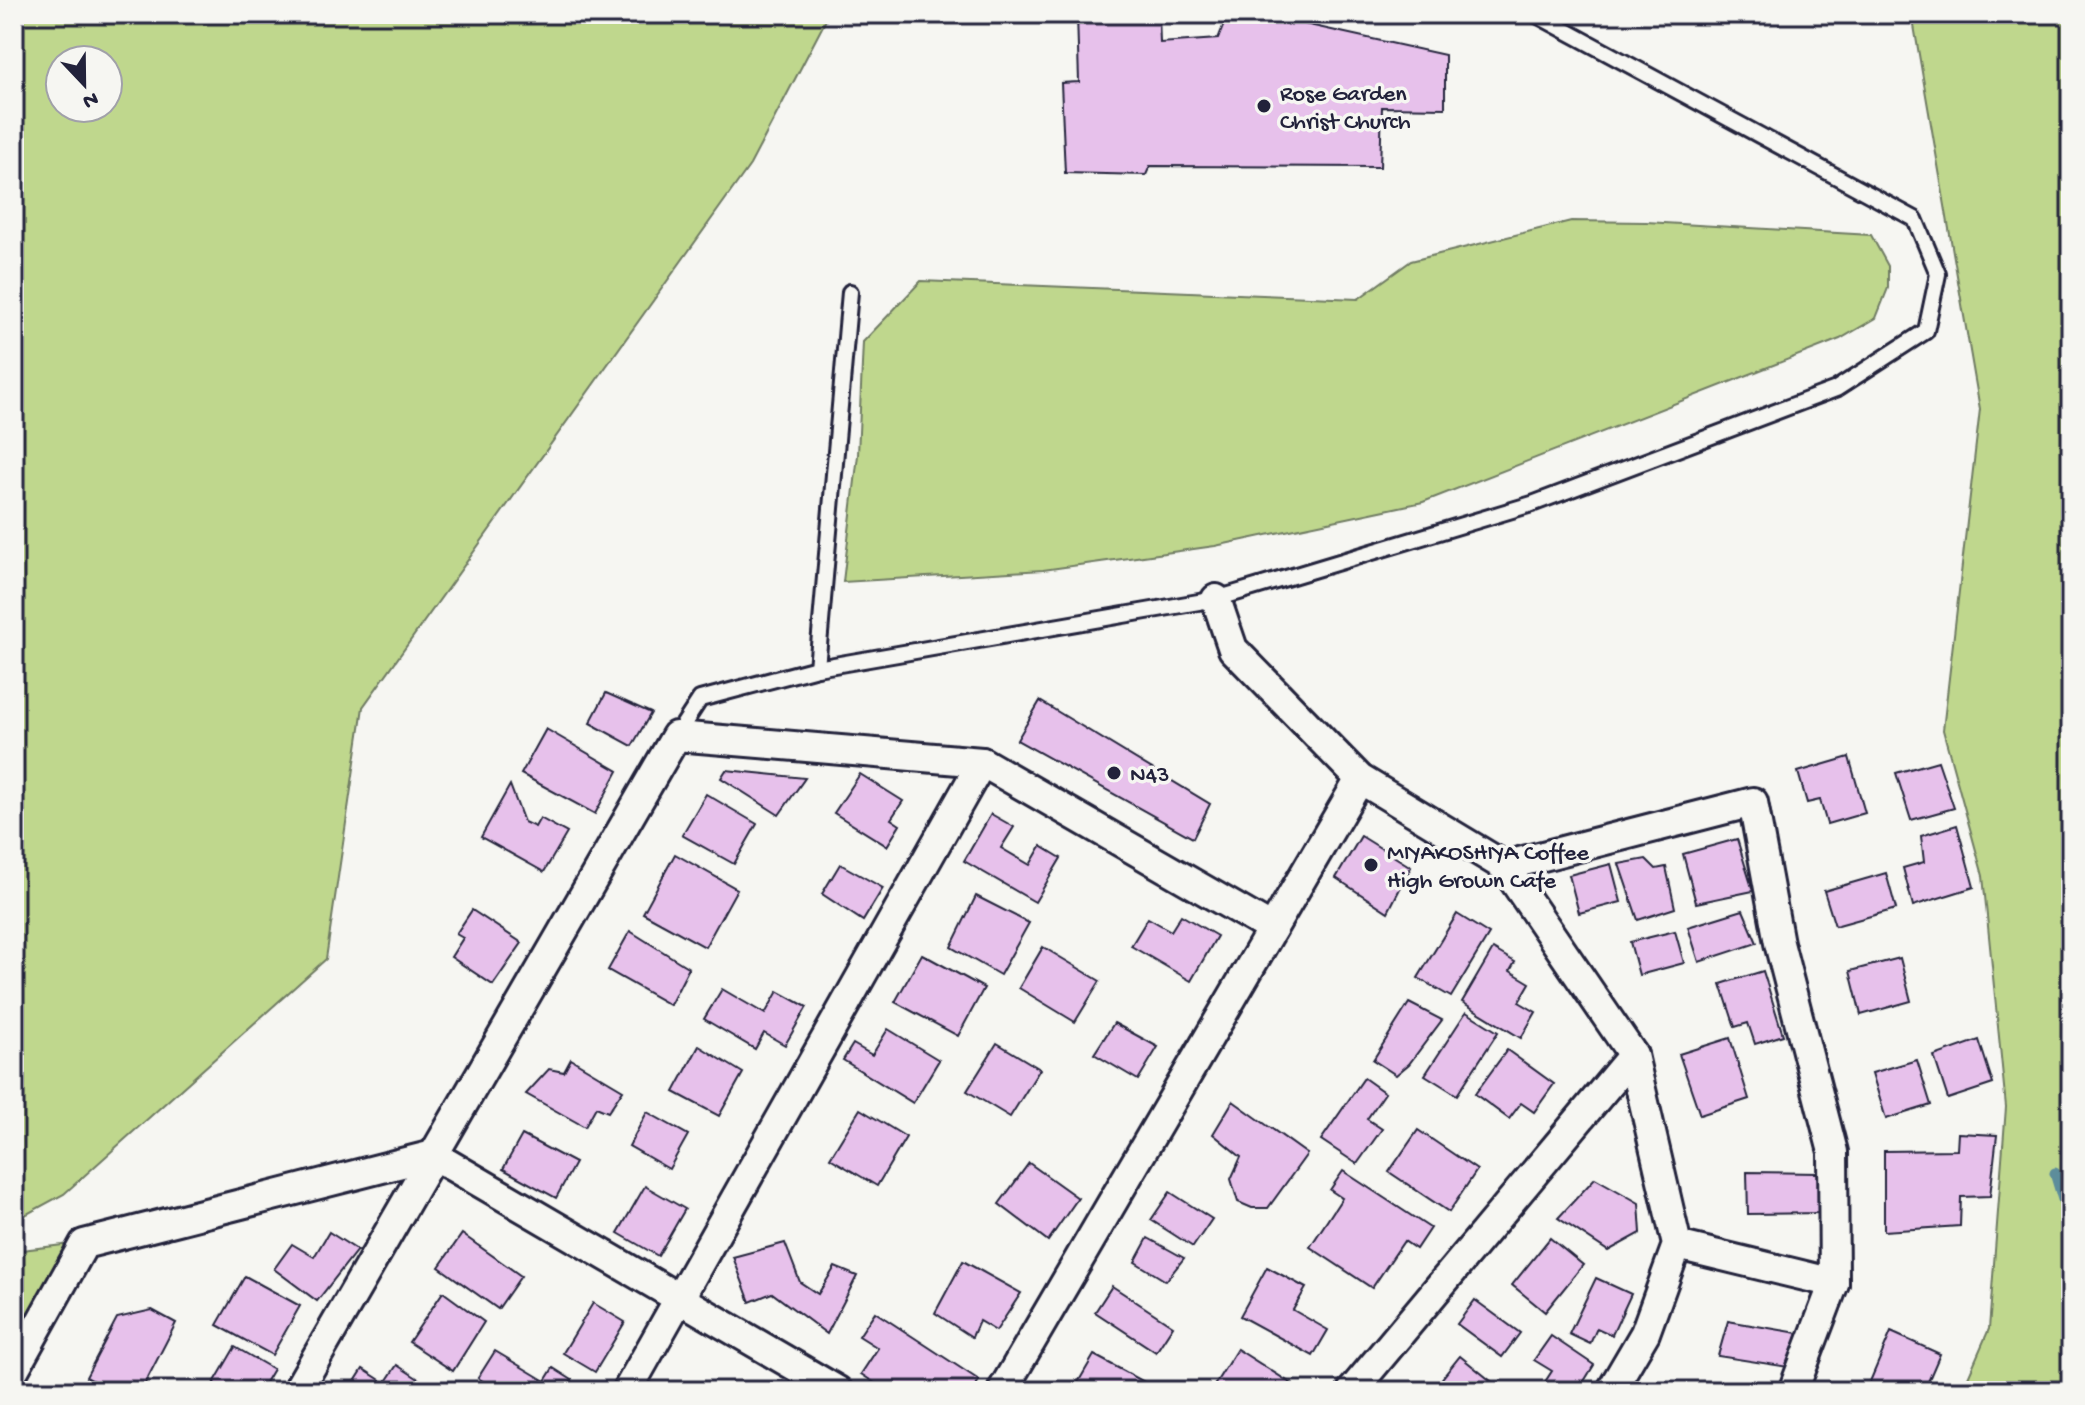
<svg xmlns="http://www.w3.org/2000/svg" width="2085" height="1405" viewBox="0 0 2085 1405" font-family="'Gochi Hand',sans-serif">
	<rect width="100%" height="100%" fill="#f6f6f2"/>
	<filter id="ink" filterUnits="userSpaceOnUse"><feTurbulence type="fractalNoise" baseFrequency=".0125" numOctaves="2"/><feDisplacementMap in="SourceGraphic" scale="16" xChannelSelector="R" yChannelSelector="G"/><feConvolveMatrix kernelMatrix="1 2 1 2 8 2 1 2 1" color-interpolation-filters="sRGB"/></filter>
	<g filter="url(#ink)">
		<!-- green -->
		<g fill="#bfd78d" stroke="#707c64" stroke-width="2" fill-rule="evenodd">
			<path d="M14,14H829L750,165L363,707L326,959L64,1194L14,1221ZM60,60H108V108H60Z"/>
			<path d="M1912,14H2071V1391H1962L1989,1329L2006,1107L1983,876L1943,730L1980,409Z"/>
			<path d="M1571,221L1646,222L1871,235L1888,266V288L1876,318L1840,339L1423,502L1215,546L1043,570L843,582L858,455L863,342L921,281L1358,299L1411,261Z"/>
			<path d="M71,1244L14,1342V1251Z"/>
		</g>
		<g fill="none" stroke-linecap="round" stroke-linejoin="round">
			<!-- stream -->
			<g stroke="#5d8d9b" stroke-width="11">
				<path d="M2055,1173L2071,1226"/>
				<path d="M2070,1391L2071,1389"/>
			</g>
		</g>
		<!-- building -->
		<g fill="#e7c1eb" stroke="#22223b" stroke-width="2">
			<path d="M1077,14H1159L1160,43L1218,39L1224,24L1300,23L1445,55V108L1382,107L1380,167L1150,166L1146,175L1065,173L1061,83L1079,82Z"/>
			<path d="M606,693L651,713L632,746L590,723Z"/>
			<path d="M1040,701L1210,804L1193,838L1017,740Z"/>
			<path d="M546,729L618,771L595,814L521,774Z"/>
			<path d="M1849,757L1865,813L1827,824L1820,800L1807,803L1798,772Z"/>
			<path d="M1938,761L1954,808L1911,820L1896,773Z"/>
			<path d="M726,770L805,778L779,815L721,778Z"/>
			<path d="M860,774L903,801L891,819L900,825L887,846L834,813Z"/>
			<path d="M510,785L524,822L535,827L540,818L567,833L544,872L481,837Z"/>
			<path d="M706,794L757,824L734,864L682,835Z"/>
			<path d="M991,814L1014,827L1001,848L1030,865L1041,846L1061,858L1035,902L964,861Z"/>
			<path d="M1957,825L1974,887L1913,906L1903,868L1924,862L1921,836Z"/>
			<path d="M1361,836L1411,867L1388,912L1336,878Z"/>
			<path d="M1737,839L1753,891L1696,903L1683,854Z"/>
			<path d="M675,854L737,889L705,947L643,913Z"/>
			<path d="M1646,859L1656,869L1666,867L1675,908L1638,920L1619,864Z"/>
			<path d="M840,864L883,888L863,921L822,894Z"/>
			<path d="M1611,864L1621,902L1579,913L1569,875Z"/>
			<path d="M1886,873L1896,909L1835,926L1824,891Z"/>
			<path d="M976,896L1029,923L1000,975L951,947Z"/>
			<path d="M472,910L522,943L493,985L451,957L463,938L456,934Z"/>
			<path d="M1743,910L1757,943L1699,962L1688,927Z"/>
			<path d="M1457,914L1489,934L1451,997L1418,978Z"/>
			<path d="M1181,915L1217,936L1191,981L1131,946L1148,918L1171,931Z"/>
			<path d="M630,931L689,968L670,1005L608,970Z"/>
			<path d="M1675,931L1684,963L1639,975L1630,942Z"/>
			<path d="M1043,947L1100,981L1075,1022L1019,988Z"/>
			<path d="M1493,949L1515,962L1510,971L1530,983L1519,1002L1536,1012L1521,1038L1462,1002Z"/>
			<path d="M922,954L984,988L958,1036L895,1002Z"/>
			<path d="M1900,958L1911,1001L1861,1015L1850,971Z"/>
			<path d="M1763,971L1783,1035L1755,1044L1748,1023L1735,1027L1721,984Z"/>
			<path d="M722,989L765,1014L778,991L807,1007L785,1045L764,1033L755,1049L704,1019Z"/>
			<path d="M1409,1003L1442,1020L1409,1064L1396,1075L1373,1060Z"/>
			<path d="M1466,1012L1498,1032L1457,1095L1425,1075Z"/>
			<path d="M1114,1023L1158,1047L1138,1080L1094,1054Z"/>
			<path d="M888,1029L939,1060L913,1103L843,1060L853,1044L872,1055Z"/>
			<path d="M1730,1038L1749,1099L1700,1115L1679,1054Z"/>
			<path d="M1979,1040L1993,1084L1948,1099L1934,1056Z"/>
			<path d="M997,1043L1040,1069L1010,1117L967,1091Z"/>
			<path d="M699,1046L743,1073L719,1116L674,1092Z"/>
			<path d="M1507,1050L1554,1084L1534,1112L1521,1103L1509,1119L1475,1094Z"/>
			<path d="M571,1059L623,1090L608,1112L596,1107L585,1127L526,1094L549,1069L564,1072Z"/>
			<path d="M1917,1060L1931,1105L1886,1119L1872,1073Z"/>
			<path d="M1364,1078L1385,1093L1367,1119L1382,1129L1357,1164L1321,1140Z"/>
			<path d="M1233,1101L1307,1154L1268,1208H1252L1238,1202L1231,1179L1241,1157L1213,1134Z"/>
			<path d="M860,1109L906,1137L877,1186L830,1158Z"/>
			<path d="M647,1112L688,1135L669,1169L629,1146Z"/>
			<path d="M1418,1130L1477,1170L1449,1212L1389,1172Z"/>
			<path d="M1958,1133L1997,1135L1990,1196L1961,1197L1960,1226L1884,1231V1151L1957,1150Z"/>
			<path d="M522,1135L575,1163L556,1198L503,1169Z"/>
			<path d="M1029,1163L1078,1198L1048,1241L999,1204Z"/>
			<path d="M1343,1171L1430,1228L1416,1249L1404,1241L1372,1288L1310,1247L1342,1198L1330,1190Z"/>
			<path d="M1747,1172L1818,1173L1822,1213L1748,1214Z"/>
			<path d="M1595,1178L1639,1203L1641,1233L1608,1251L1558,1218Z"/>
			<path d="M645,1186L685,1209L658,1256L618,1233Z"/>
			<path d="M1170,1192L1212,1219L1193,1247L1151,1220Z"/>
			<path d="M329,1232L357,1250L317,1301L274,1269L292,1244L314,1257Z"/>
			<path d="M462,1234L521,1276L498,1309L439,1267Z"/>
			<path d="M1148,1238L1184,1258L1166,1281L1135,1262Z"/>
			<path d="M1550,1238L1583,1265L1545,1312L1512,1285Z"/>
			<path d="M785,1243L800,1282L818,1294L835,1267L857,1276L827,1334L772,1293L750,1302L733,1257Z"/>
			<path d="M963,1261L1021,1293L996,1331L979,1321L972,1337L935,1313Z"/>
			<path d="M1267,1267L1306,1288L1293,1310L1328,1330L1313,1356L1240,1316Z"/>
			<path d="M245,1276L300,1306L272,1355L217,1325Z"/>
			<path d="M1596,1278L1631,1294L1612,1335L1597,1328L1590,1344L1569,1334Z"/>
			<path d="M1112,1286L1173,1326L1156,1352L1095,1312Z"/>
			<path d="M443,1292L484,1322L453,1371L409,1342Z"/>
			<path d="M1475,1300L1520,1333L1502,1357L1457,1324Z"/>
			<path d="M593,1303L625,1322L595,1372L563,1353Z"/>
			<path d="M152,1310L176,1323L141,1391H112L86,1377L117,1318Z"/>
			<path d="M875,1312L979,1380L973,1391H887L861,1374L878,1348L859,1336Z"/>
			<path d="M1728,1321L1798,1333L1788,1367L1718,1356Z"/>
			<path d="M1891,1332L1940,1354L1924,1391H1866Z"/>
			<path d="M1551,1336L1594,1365L1578,1391H1539L1552,1371L1534,1360Z"/>
			<path d="M235,1347L273,1369L260,1391L210,1390Z"/>
			<path d="M1237,1349L1292,1384L1287,1391H1215L1212,1389Z"/>
			<path d="M495,1351L545,1381L553,1368L572,1380L565,1391H499L478,1378Z"/>
			<path d="M1094,1355L1148,1384L1144,1391H1073Z"/>
			<path d="M1460,1356L1492,1382L1485,1391H1432Z"/>
			<path d="M397,1365L437,1391H349L363,1369L385,1383Z"/>
		</g>
		<g fill="none" stroke-linecap="round" stroke-linejoin="round">
			<defs>
				<g id="lane">
					<path d="M817,668L850,292"/>
					<path d="M676,736L700,699L817,668L1216,599L1532,504L1836,389L1926,331L1938,274L1915,219L1535,14"/>
				</g>
				<g id="street">
					<path d="M1216,599L1233,649L1360,779L1504,866L1633,1055L1677,1245L1645,1333L1611,1391"/>
					<path d="M1504,866L1753,802L1779,943L1833,1152L1834,1283L1793,1391"/>
					<path d="M1677,1245L1834,1283"/>
					<path d="M14,1370L84,1244L433,1155L838,1391"/>
					<path d="M297,1391L676,736L982,762L1272,929"/>
					<path d="M627,1391L982,762"/>
					<path d="M1002,1391L1360,779"/>
					<path d="M1352,1391L1633,1055"/>
				</g>
			</defs>
			<!-- lane casing -->
			<use href="#lane" stroke="#22223b" stroke-width="20"/>
			<!-- street casing -->
			<use href="#street" stroke="#22223b" stroke-width="34"/>
			<!-- lane -->
			<use href="#lane" stroke="#f6f6f2" stroke-width="14"/>
			<!-- street -->
			<use href="#street" stroke="#f6f6f2" stroke-width="28"/>
		</g>
	</g>
	<!-- markers -->
	<g fill="#22223b" stroke="#f6f6f2" stroke-width="3">
		<circle cx="1264" cy="106" r="8"/>
		<circle cx="1114" cy="773" r="8"/>
		<circle cx="1371" cy="865" r="8"/>
	</g>
	<g text-anchor="middle" stroke-width="7" stroke-linejoin="round" paint-order="stroke">
		<!-- poi labels -->
		<g font-size="24" fill="#22223b" stroke="#f6f6f2" text-anchor="start">
			<text x="1280" y="100">Rose Garden<tspan x="1280" dy="28">Christ Church</tspan></text>
			<text x="1130" y="781">N43</text>
			<text x="1387" y="859">MIYAKOSHIYA Coffee<tspan x="1387" dy="28">High Grown Cafe</tspan></text>
		</g>
	</g>
	<!-- margin -->
	<rect width="2085" height="1405" fill="none" stroke="#f6f6f2" stroke-width="48"/>
	<rect x="24" y="24" width="2037" height="1357" fill="none" stroke="#22223b" stroke-width="3" filter="url(#ink)"/>
	<!-- north arrow -->
	<g transform="translate(84 84) rotate(158)"><circle r="38" fill="#f6f6f2" stroke="#a1a1a9" stroke-width="2"/>
	<path d="M0-6L14 30L0 20L-14 30Z" fill="#22223b"/>
	<text y="-12" font-size="22" font-weight="bold" text-anchor="middle" fill="#22223b">N</text>
	</g>
</svg>
